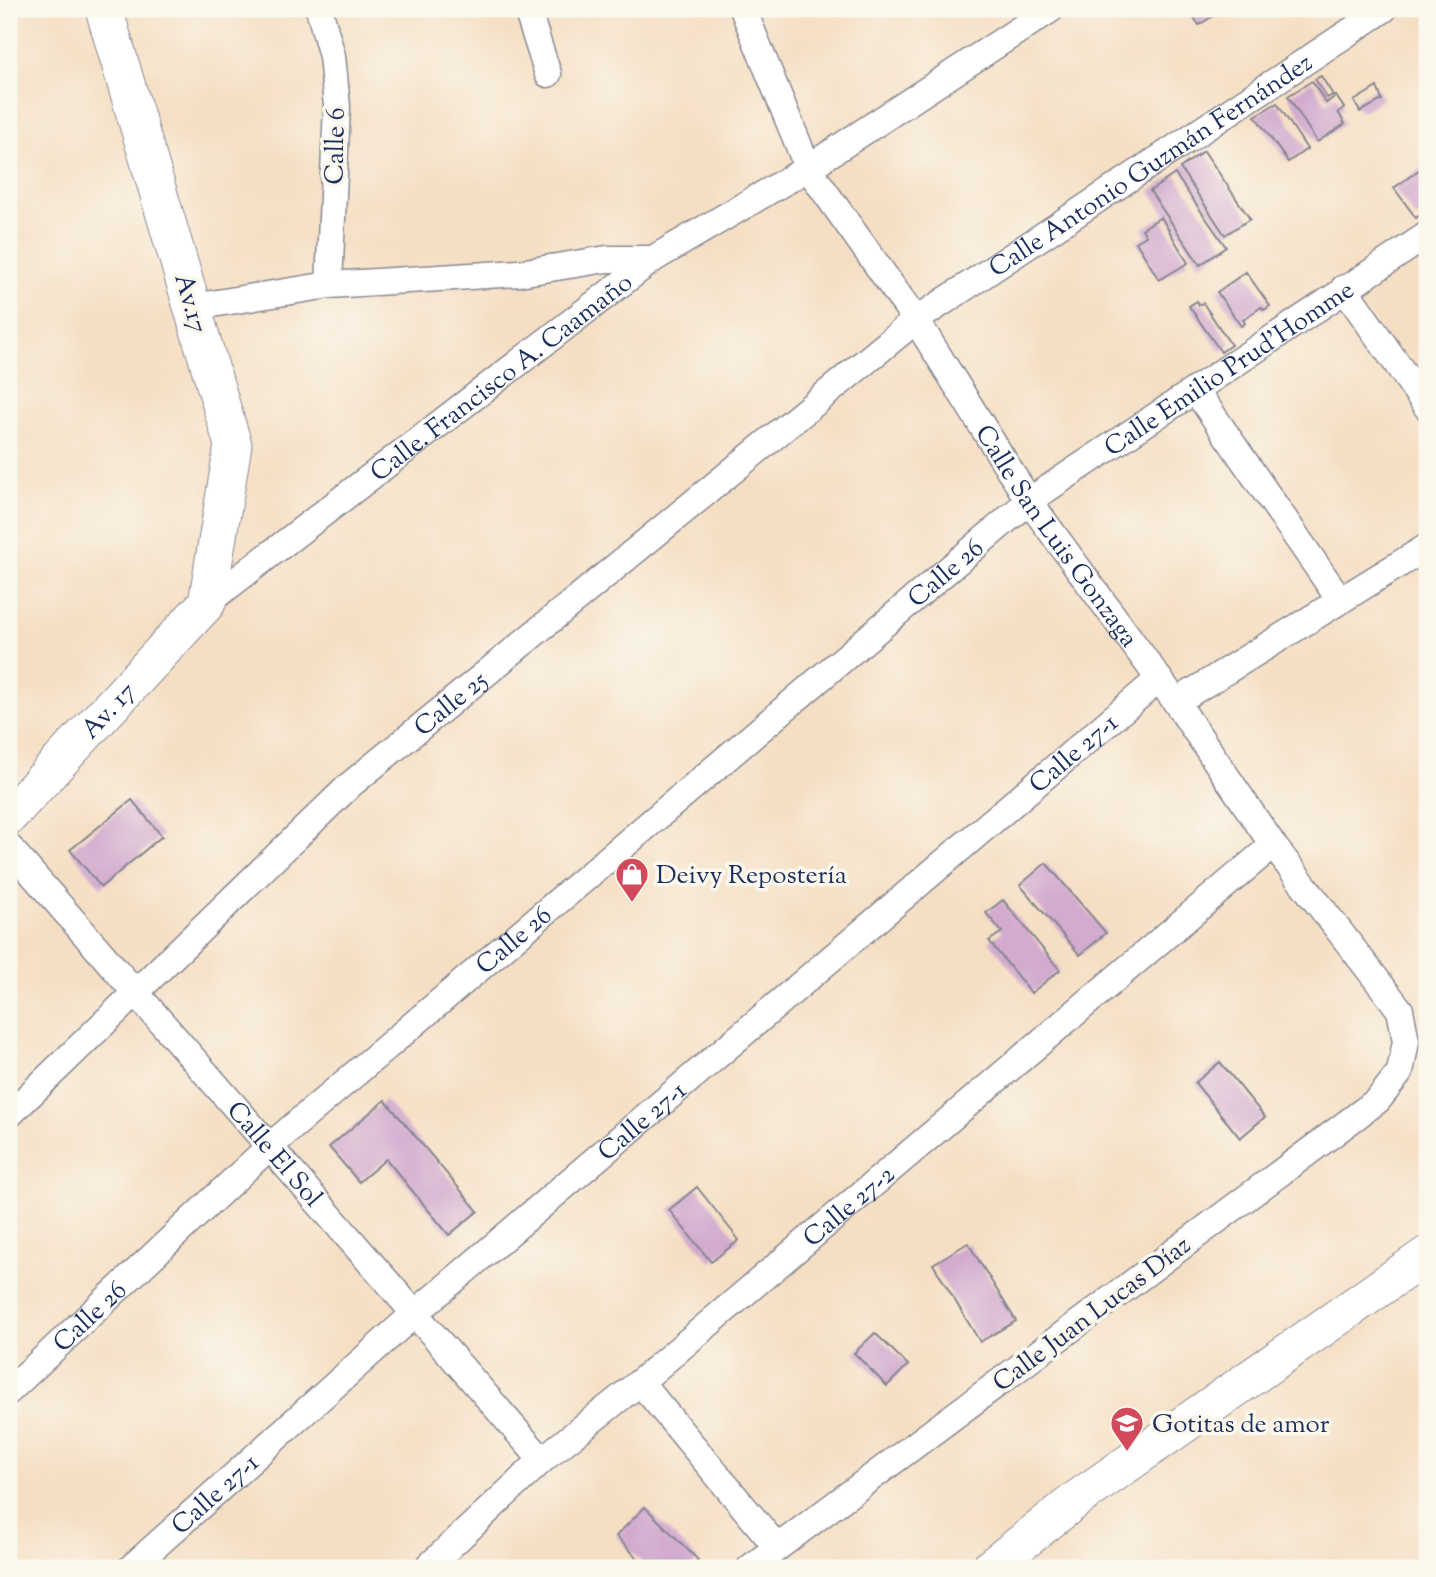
<svg xmlns="http://www.w3.org/2000/svg" width="1436" height="1577" viewBox="0 0 1436 1577" font-family="'Sorts Mill Goudy',serif">
	<rect width="100%" height="100%" fill="#fbf7ec"/>
	<filter id="ink" filterUnits="userSpaceOnUse"><feTurbulence type="fractalNoise" baseFrequency=".0143" numOctaves="2"/><feDisplacementMap in="SourceGraphic" scale="14" xChannelSelector="R" yChannelSelector="G"/><feConvolveMatrix kernelMatrix="1 2 1 2 8 2 1 2 1" color-interpolation-filters="sRGB"/></filter>
	<filter id="wash" filterUnits="userSpaceOnUse"><feTurbulence type="fractalNoise" baseFrequency=".00686" numOctaves="4" result="noise"/><feDisplacementMap in="SourceGraphic" scale="28" xChannelSelector="R" yChannelSelector="G"/><feGaussianBlur stdDeviation="1.57" result="paint"/><feColorMatrix in="noise" values="0 0 0 0 0 0 0 0 0 0 0 0 0 0 0 0 0 1.4 0 .05"/><feComposite in="paint" operator="in"/></filter>
	<g filter="url(#wash)">
		<rect width="100%" height="100%" fill="#f5dfc4"/>
		<g id="blocks">
			<!-- building -->
			<g fill="#d2abcf">
				<path d="M1188,9H1224L1199,25Z"/>
				<path d="M1321,76L1333,95L1327,98L1315,79Z"/>
				<path d="M1312,81L1326,103L1336,96L1344,108L1338,112L1345,124L1317,142L1288,96Z"/>
				<path d="M1377,87L1382,100L1360,112L1354,101Z"/>
				<path d="M1277,103L1307,149L1288,162L1255,116Z"/>
				<path d="M1204,151L1250,219L1225,235L1180,168Z"/>
				<path d="M1427,164V210L1416,218L1394,188Z"/>
				<path d="M1175,174L1226,247L1200,265L1150,191Z"/>
				<path d="M1161,217L1188,263L1159,280L1136,242L1146,236L1142,229Z"/>
				<path d="M1246,272L1270,306L1264,310L1261,307L1243,320L1245,323L1241,326L1217,292Z"/>
				<path d="M1197,301L1199,305L1203,303L1231,345L1221,352L1189,306Z"/>
				<path d="M132,800L162,836L101,887L70,850Z"/>
				<path d="M1046,863L1106,933L1080,955L1020,885Z"/>
				<path d="M1003,900L1060,970L1031,993L989,941L1002,932L986,913Z"/>
				<path d="M1220,1062L1265,1117L1240,1138L1195,1083Z"/>
				<path d="M385,1100L478,1211L449,1235L386,1159L359,1182L329,1147Z"/>
				<path d="M697,1187L739,1240L711,1262L669,1210Z"/>
				<path d="M968,1243L1016,1321L980,1342L933,1264Z"/>
				<path d="M875,1333L908,1365L887,1386L854,1353Z"/>
				<path d="M645,1507L698,1560L689,1568H647L616,1536Z"/>
			</g>
		</g>
	</g>
	<g filter="url(#ink)">
		<use href="#blocks" fill-opacity="0" stroke="#888791" stroke-width="2"/>
		<g fill="none" stroke-linecap="round" stroke-linejoin="round">
			<defs>
				<g id="street">
					<path d="M319,9L332,56L337,106L329,285"/>
					<path d="M527,9L548,74"/>
					<path id="s1" d="M743,9L808,168L916,320L1029,501L1176,702L1273,845L1400,1010L1406,1041L1400,1072L1378,1100L750,1568"/>
					<path d="M1344,288L1427,407"/>
					<path d="M193,307L329,285L519,273L607,259H653"/>
					<path d="M1196,391L1340,600"/>
					<path id="s2" d="M207,603L653,259L808,168L1051,9"/>
					<path d="M1176,702L1427,547"/>
					<path id="s3" d="M9,847L542,1460"/>
					<path id="s4" d="M9,1115L350,785L916,320L1384,9"/>
					<path d="M640,1382L776,1546"/>
					<path id="s5" d="M9,1391L269,1147L1029,501L1427,235"/>
					<path id="s6" d="M131,1568L413,1315L1159,679"/>
					<path id="s7" d="M427,1568L542,1460L640,1382L1273,845"/>
				</g>
				<g id="secondary">
					<path id="s8" d="M9,816L207,603L233,445L104,9"/>
					<path d="M990,1568L1077,1499L1427,1255"/>
				</g>
			</defs>
			<!-- street casing -->
			<use href="#street" stroke="#888791" stroke-width="29"/>
			<!-- secondary casing -->
			<use href="#secondary" stroke="#888791" stroke-width="39"/>
			<!-- street -->
			<use href="#street" stroke="#fff" stroke-width="26"/>
			<!-- secondary -->
			<use href="#secondary" stroke="#fff" stroke-width="37"/>
		</g>
	</g>
	<!-- icons -->
	<defs>
		<symbol id="shop-pin" viewBox="-11 -11 22 30"><path d="M0 17L-7.5 6A9.5 9.5 0 1 1 7.5 6Z" fill="#d1495b" stroke="#fbf7ec"/><path d="M-5-2.5h2.3a2.7 3.5 0 0 1 5.4 0H5L5.5 6h-11ZM-1.5-2.5h3a1.5 2.3 0 0 0-3 0Z" fill="#fff"/></symbol>
		<symbol id="university-pin" viewBox="-11 -11 22 30"><path d="M0 17L-7.5 6A9.5 9.5 0 1 1 7.5 6Z" fill="#d1495b" stroke="#fbf7ec"/><path d="M0-5L7-2L0 1L-7-2ZM-4 1L0 2.5L4 1V4Q0 6-4 4Z" fill="#fff"/></symbol>
	</defs>
	<g fill-rule="evenodd">
		<use href="#shop-pin" x="613" y="855" width="38" height="52"/>
		<use href="#university-pin" x="1108" y="1404" width="38" height="52"/>
	</g>
	<g text-anchor="middle" stroke-width="7" stroke-linejoin="round" paint-order="stroke">
		<!-- street labels -->
		<g font-size="26" fill="#1b2f5e" stroke="#fbf7ec">
			<text transform="translate(334 146) rotate(-89)" y="9">Calle 6</text>
			<text dy="9" stroke="none"><textPath href="#s4" startOffset="1488">Calle Antonio Guzmán Fernández</textPath></text>
			<text transform="translate(192 303) rotate(74)" y="9">Av.17</text>
			<text dy="9" stroke="none"><textPath href="#s5" startOffset="1594">Calle Emilio Prud'Homme</textPath></text>
			<text dy="9" stroke="none"><textPath href="#s2" startOffset="371">Calle. Francisco A. Caamaño</textPath></text>
			<text dy="9" stroke="none"><textPath href="#s1" startOffset="616">Calle San Luis Gonzaga</textPath></text>
			<text dy="9" stroke="none"><textPath href="#s5" startOffset="1244">Calle 26</textPath></text>
			<text dy="9" stroke="none"><textPath href="#s4" startOffset="604">Calle 25</textPath></text>
			<text dy="9" stroke="none"><textPath href="#s8" startOffset="145">Av. 17</textPath></text>
			<text dy="9" stroke="none"><textPath href="#s6" startOffset="1246">Calle 27-1</textPath></text>
			<text dy="9" stroke="none"><textPath href="#s5" startOffset="677">Calle 26</textPath></text>
			<text dy="9" stroke="none"><textPath href="#s6" startOffset="679">Calle 27-1</textPath></text>
			<text dy="9" stroke="none"><textPath href="#s3" startOffset="406">Calle El Sol</textPath></text>
			<text dy="9" stroke="none"><textPath href="#s7" startOffset="556">Calle 27-2</textPath></text>
			<text transform="translate(1091 1313) rotate(-37)" y="9">Calle Juan Lucas Díaz</text>
			<text dy="9" stroke="none"><textPath href="#s5" startOffset="110">Calle 26</textPath></text>
			<text dy="9" stroke="none"><textPath href="#s6" startOffset="112">Calle 27-1</textPath></text>
		</g>
		<!-- poi labels -->
		<g font-size="26" fill="#1b2f5e" stroke="#fbf7ec" text-anchor="start">
			<text x="656" y="883">Deivy Repostería</text>
			<text x="1152" y="1432">Gotitas de amor</text>
		</g>
	</g>
	<!-- margin -->
	<rect width="1436" height="1577" fill="none" stroke="#fbf7ec" stroke-width="35"/>
</svg>
